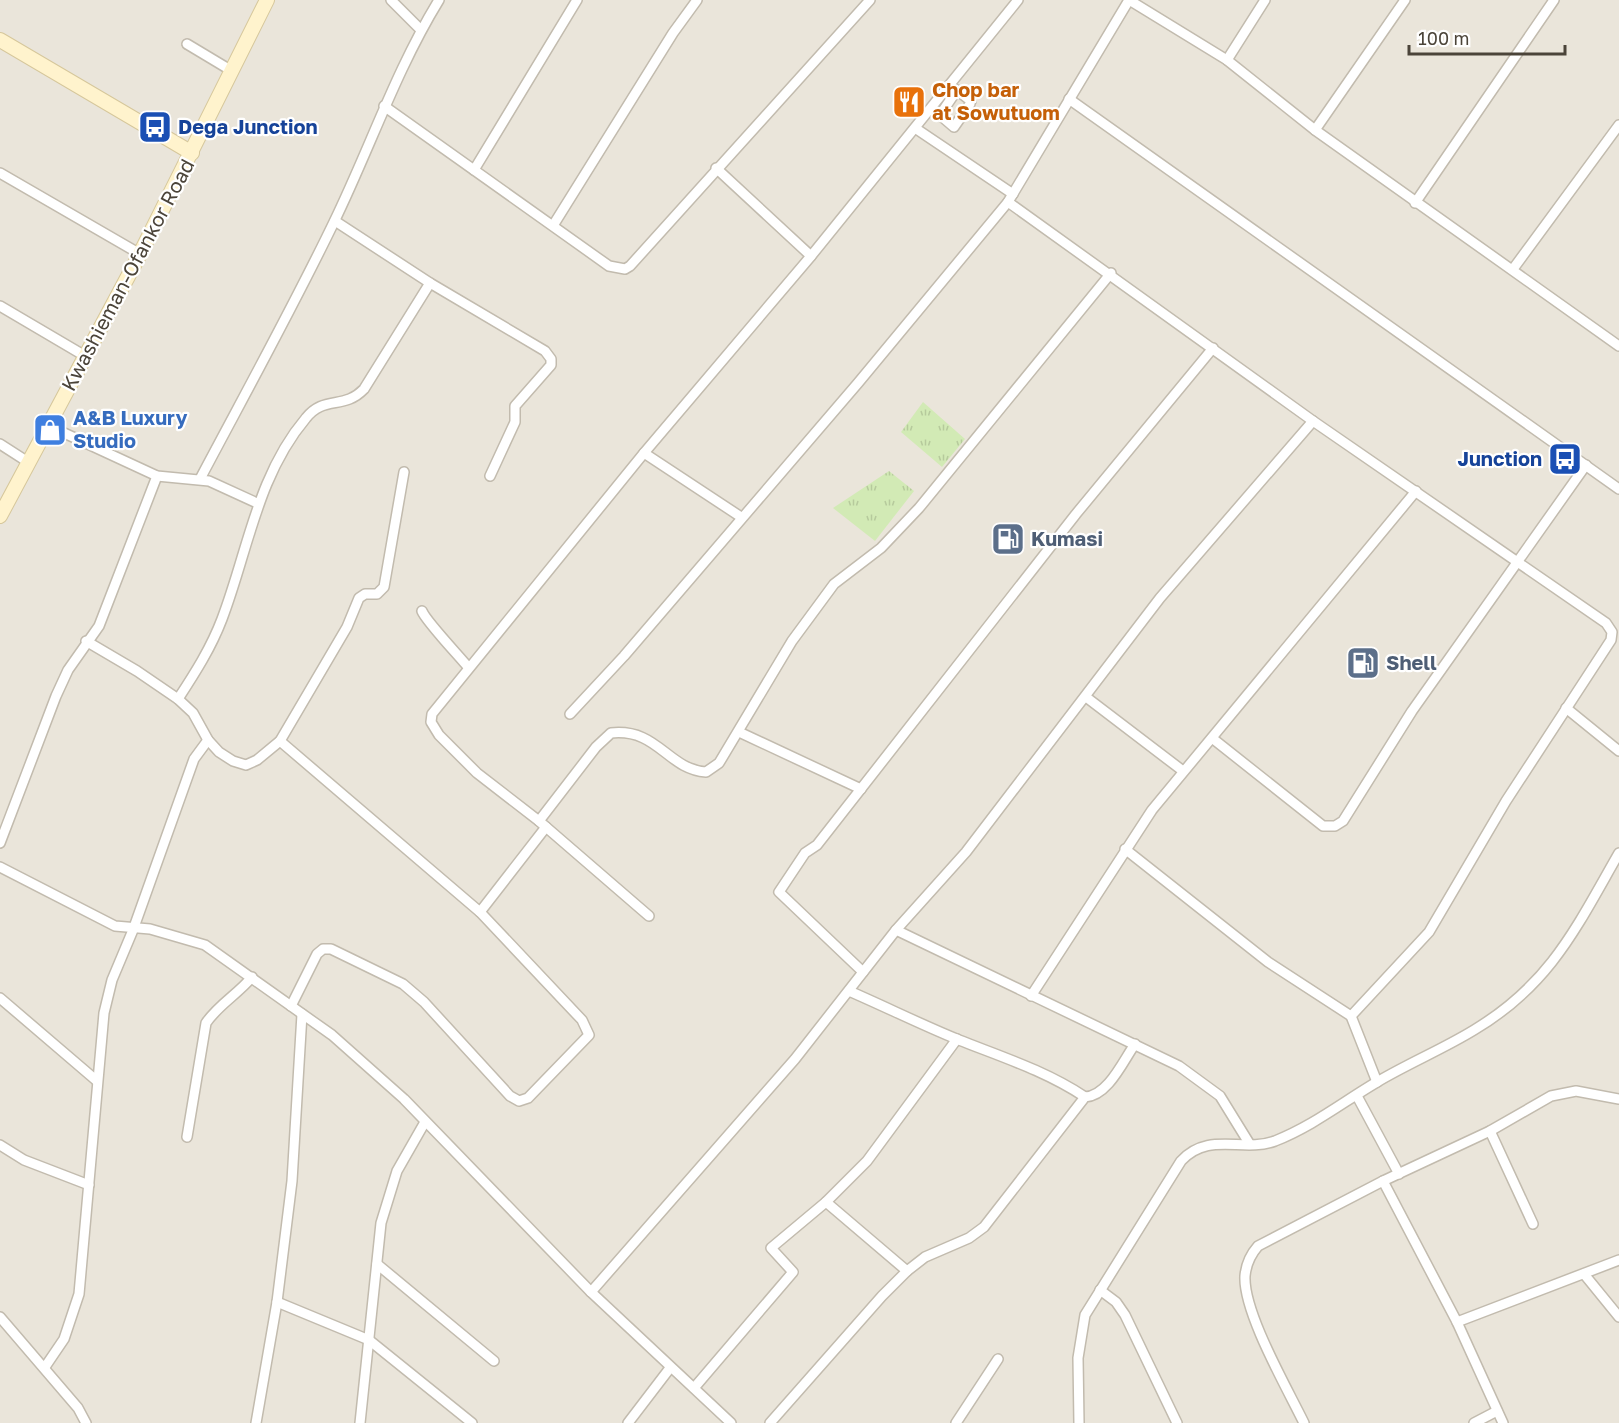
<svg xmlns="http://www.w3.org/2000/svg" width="1619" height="1423" viewBox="0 0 1619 1423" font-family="'Golos Text',sans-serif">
	<defs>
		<pattern id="grass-tufts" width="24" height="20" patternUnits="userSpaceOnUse" patternTransform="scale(1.5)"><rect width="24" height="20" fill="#d2eab5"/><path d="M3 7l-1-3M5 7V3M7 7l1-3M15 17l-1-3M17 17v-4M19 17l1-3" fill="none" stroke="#b6ca9c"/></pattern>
	</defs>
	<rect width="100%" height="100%" fill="#f6f3ec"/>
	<!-- residential -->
	<rect fill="#eae5da" x="0" y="0" width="1619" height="1423"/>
	<!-- grass -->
	<g fill="url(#grass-tufts)">
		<path d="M923,402L965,439L942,467L901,432Z"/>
		<path d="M889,471L914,491L875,541L833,508Z"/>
	</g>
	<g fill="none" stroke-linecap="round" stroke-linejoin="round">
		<defs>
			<g id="street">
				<path d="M391,0L421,30"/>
				<path d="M1129,0L1227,60L1315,130L1619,346"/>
				<path d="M187,44L232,71"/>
				<path d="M1227,60L1265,0"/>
				<path d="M1069,99L1619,489"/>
				<path d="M970,104L954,127L940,115L957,90L971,101"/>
				<path d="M384,106L609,266L625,269L630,266L870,0"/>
				<path d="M915,128L1013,194"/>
				<path d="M1315,130L1405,0"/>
				<path d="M716,168L811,256"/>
				<path d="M474,170L577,0"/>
				<path d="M0,173L140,254"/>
				<path d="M1008,202L1313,421L1606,623L1612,632L1611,640L1506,801L1429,932L1351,1016"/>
				<path d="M1415,203L1554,0"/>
				<path d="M335,221L430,283L545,351L551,359V365L515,406V422L490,476"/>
				<path d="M554,224L673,33L697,0"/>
				<path d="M1513,269L1619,125"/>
				<path d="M0,306L85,356"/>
				<path d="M49,426L157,476L209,481L257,503"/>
				<path d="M0,444L28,462"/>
				<path d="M644,453L741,517"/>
				<path d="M200,479C245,394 292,309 334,222C370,148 396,70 439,0"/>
				<path d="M422,611C425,620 459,656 468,667"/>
				<path d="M86,641L137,671L178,699L193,713L208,740L219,752L233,761L246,765L257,760L280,741L347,627L359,598L365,594H377L384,587L404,472"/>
				<path d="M1086,697L1183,771"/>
				<path d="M178,699C195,673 211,648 222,619C248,551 257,476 306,418C324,395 344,410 364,389L430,283"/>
				<path d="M1566,708L1619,751"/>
				<path d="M570,714L624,656L858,383L1008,202L1129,0"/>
				<path d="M739,732L861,789"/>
				<path d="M1212,738L1323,826H1335L1343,821L1412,711L1586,465"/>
				<path d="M280,741L480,912L582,1020L589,1035L528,1098L519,1101L510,1096L424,1002L403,984L331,949H323L317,954L291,1006"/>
				<path d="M539,821L596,747L611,733C658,728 667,769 706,772L719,763L792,641L834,584L881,548L919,508L1111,273"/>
				<path d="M0,843L56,696L68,670L99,626L157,476"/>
				<path d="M1125,849L1268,962L1351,1016L1377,1082"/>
				<path d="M0,867L115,926L150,929L205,945L332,1035L404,1099L591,1292L731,1423"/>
				<path d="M480,912L546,827"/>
				<path d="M649,916L539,821L477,773L439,735L431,722L432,714L644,453L811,256L1018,0"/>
				<path d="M896,930L1179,1066L1220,1096L1249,1143"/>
				<path d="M863,972L779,892L805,853L817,845L1076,514L1213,348"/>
				<path d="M849,991C886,1007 922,1025 959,1040C1002,1057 1046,1071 1085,1097"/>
				<path d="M1031,996L1152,810L1416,491"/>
				<path d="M0,998L97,1081"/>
				<path d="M1357,1096L1399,1174"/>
				<path d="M1490,1131L1533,1224"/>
				<path d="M187,1137L206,1023C218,1005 238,994 252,977"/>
				<path d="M0,1145L24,1160L89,1185"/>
				<path d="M1383,1181L1457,1322L1503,1423"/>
				<path d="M826,1202L907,1271"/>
				<path d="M377,1264L494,1361"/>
				<path d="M1584,1274L1619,1317"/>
				<path d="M1100,1290L1116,1302L1125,1315L1177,1423"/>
				<path d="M591,1292L795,1059L896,930L966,852L1160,598L1313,421"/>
				<path d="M277,1302L369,1340L472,1423"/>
				<path d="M0,1317L78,1408L86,1423"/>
				<path d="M1457,1322L1619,1260"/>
				<path d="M45,1367L64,1339L79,1294L104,1013L112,980L133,930L194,759L208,740"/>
				<path d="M694,1388L793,1272L771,1248L826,1202L867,1161L957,1039"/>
				<path d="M256,1423L277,1302L292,1181L302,1014"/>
				<path d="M360,1423L381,1223L397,1171L425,1122"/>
				<path d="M628,1423L670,1368"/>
				<path d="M770,1423L882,1296L907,1271L925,1257L969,1238L984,1227L1085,1097C1108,1096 1123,1061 1135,1044"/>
				<path d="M956,1423L998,1359"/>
				<path d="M1079,1423L1078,1358L1085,1315L1181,1161C1209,1131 1242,1153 1275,1141C1313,1126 1343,1102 1377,1082C1409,1063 1443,1049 1474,1030C1551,984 1577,926 1619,853"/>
				<path d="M1304,1423C1287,1388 1243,1312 1245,1276C1246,1265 1251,1254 1258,1246L1383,1181L1490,1131L1551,1096L1576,1091L1619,1099"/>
				<path d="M1474,1423L1497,1411"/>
			</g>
			<g id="secondary">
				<path d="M0,40L192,153"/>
				<path d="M0,516L140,254L267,0"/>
			</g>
		</defs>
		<!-- street casing -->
		<use href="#street" stroke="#c2bbae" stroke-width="12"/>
		<!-- secondary casing -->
		<use href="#secondary" stroke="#d6c79b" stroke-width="16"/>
		<!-- street -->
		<use href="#street" stroke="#fff" stroke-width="9"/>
		<!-- secondary -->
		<use href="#secondary" stroke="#fff3cd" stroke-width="14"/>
	</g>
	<!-- icons -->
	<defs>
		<symbol id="restaurant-square" viewBox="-11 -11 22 22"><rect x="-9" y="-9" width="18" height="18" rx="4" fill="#e8710a" stroke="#fff"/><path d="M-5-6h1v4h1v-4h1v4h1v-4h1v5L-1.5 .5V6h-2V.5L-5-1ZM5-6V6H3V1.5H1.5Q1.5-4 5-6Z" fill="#fff"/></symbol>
		<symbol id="bus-square" viewBox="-11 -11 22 22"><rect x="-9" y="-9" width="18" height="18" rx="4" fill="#1a4fb4" stroke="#fff"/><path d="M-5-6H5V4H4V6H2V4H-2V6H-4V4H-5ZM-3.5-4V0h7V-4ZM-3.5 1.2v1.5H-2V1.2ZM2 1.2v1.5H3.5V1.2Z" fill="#fff"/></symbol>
		<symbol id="shop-square" viewBox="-11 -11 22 22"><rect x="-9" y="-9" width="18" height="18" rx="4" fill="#3f7fe0" stroke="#fff"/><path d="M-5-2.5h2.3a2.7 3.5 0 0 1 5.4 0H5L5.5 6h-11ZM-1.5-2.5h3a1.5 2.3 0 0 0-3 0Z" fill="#fff"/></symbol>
		<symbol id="fuel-square" viewBox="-11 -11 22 22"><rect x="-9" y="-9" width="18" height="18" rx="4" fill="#5c6f8a" stroke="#fff"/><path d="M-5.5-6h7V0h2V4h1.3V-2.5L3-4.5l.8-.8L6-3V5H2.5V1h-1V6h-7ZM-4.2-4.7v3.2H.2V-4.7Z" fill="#fff"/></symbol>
	</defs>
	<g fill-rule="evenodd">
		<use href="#restaurant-square" x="890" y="83" width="38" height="38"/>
		<use href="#bus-square" x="136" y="108" width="38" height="38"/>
		<use href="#shop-square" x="31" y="411" width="38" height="38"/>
		<use href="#bus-square" x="1546" y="440" width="38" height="38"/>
		<use href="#fuel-square" x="989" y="520" width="38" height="38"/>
		<use href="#fuel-square" x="1344" y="644" width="38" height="38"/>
	</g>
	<g text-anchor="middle" stroke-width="4.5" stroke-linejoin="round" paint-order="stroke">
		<!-- food labels -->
		<g font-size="20" font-weight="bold" fill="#c56008" stroke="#fff" text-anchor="start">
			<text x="932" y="97">Chop bar<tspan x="932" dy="23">at Sowutuom</tspan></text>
		</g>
		<!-- transit labels -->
		<g font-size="20" font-weight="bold" fill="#164399" stroke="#fff" text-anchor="start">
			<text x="178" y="134">Dega Junction</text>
			<text x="1542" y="466" text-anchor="end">Junction</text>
		</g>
		<!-- street labels -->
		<g font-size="20" fill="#4b4439" stroke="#fff">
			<text transform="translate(128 275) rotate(-62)" y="7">Kwashieman-Ofankor Road</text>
		</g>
		<!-- shop labels -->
		<g font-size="20" font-weight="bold" fill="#366cbe" stroke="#fff" text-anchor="start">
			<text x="73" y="425">A&amp;B Luxury<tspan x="73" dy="23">Studio</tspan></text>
		</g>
		<!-- service labels -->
		<g font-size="20" font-weight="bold" fill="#4e5e75" stroke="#fff" text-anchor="start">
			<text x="1031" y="546">Kumasi</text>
			<text x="1386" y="670">Shell</text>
		</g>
	</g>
	<!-- scale -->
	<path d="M1409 45v9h156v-9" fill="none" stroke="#4b4439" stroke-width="3"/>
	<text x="1418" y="45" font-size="18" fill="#4b4439" stroke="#ffffff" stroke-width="4.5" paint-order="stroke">100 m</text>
</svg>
